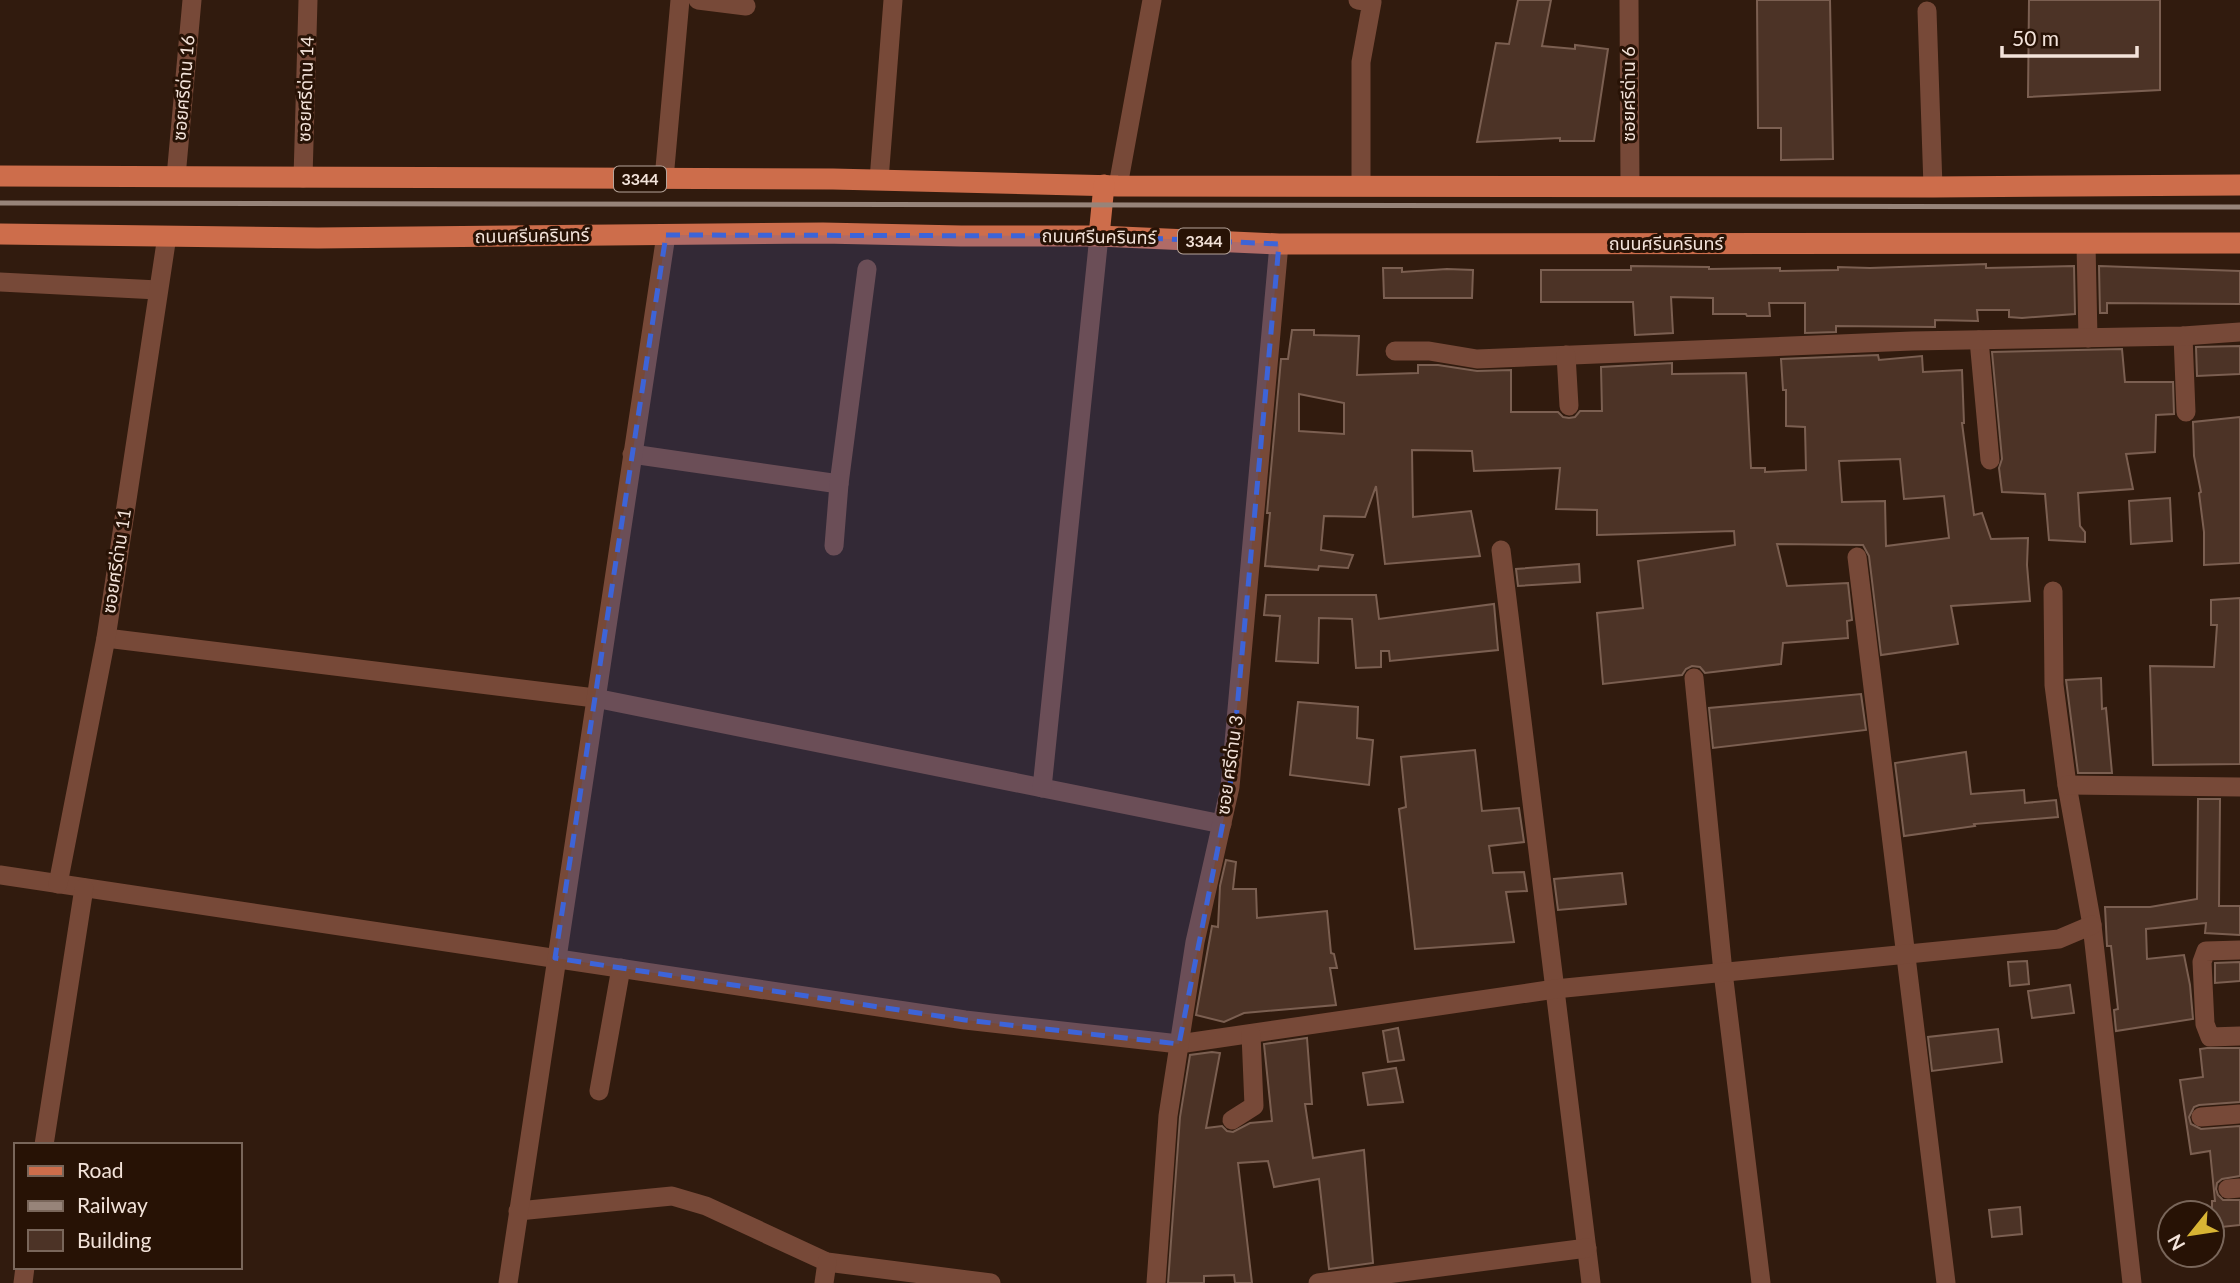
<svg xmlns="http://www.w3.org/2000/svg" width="2240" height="1283" viewBox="0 0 2240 1283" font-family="Lato,'Noto Sans Thai',sans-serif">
	<rect width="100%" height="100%" fill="#311b0e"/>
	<!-- building -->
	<g fill="#4c3326" stroke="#7b5f51" stroke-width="2" fill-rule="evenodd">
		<path d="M1518,0H1551L1542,46L1575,49V45L1608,49L1594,141H1560V138L1477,142L1496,43L1509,44Z"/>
		<path d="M1757,0H1830L1833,159L1781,160V128H1758Z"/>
		<path d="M2029,0H2160V90L2028,97Z"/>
		<path d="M1986,264V268L2074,266L2075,314L2022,318L2009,317V310H1977L1978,321L1935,320V327L1836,326V332L1805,333V303H1769L1770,316H1747L1746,314H1713V298L1671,297L1673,333L1635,335L1633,302H1541V270H1631V266L1709,267V269L1780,268V271L1838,270V267L1870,268Z"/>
		<path d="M2099,266L2240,271V304L2107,303V313H2100Z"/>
		<path d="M1383,268H1402V272L1447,269L1473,270L1472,298H1384Z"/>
		<path d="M1292,330H1314V335L1359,336L1357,375L1418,373V365H1438L1477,371L1511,370V412H1558L1563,417L1569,418L1575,417L1580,411H1602L1601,367L1672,363V374L1746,373L1751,468H1765V472L1806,470L1805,427L1786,426V390H1783L1781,359L1878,355L1879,360L1922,356L1923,372L1962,370L1964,423H1962L1974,515L1982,513L1991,539L2028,538L2027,565L2030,601L1951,606L1958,644L1881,655L1869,556L1863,545L1777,544L1787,586L1848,583L1852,620L1847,621L1848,638L1783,643L1781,664L1705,673L1700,667L1692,666L1686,669L1682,675L1603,684L1597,613L1643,608L1638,561L1735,545L1734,531L1597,535V510L1556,509L1560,468L1474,471L1472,451L1412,450L1413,517L1471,511L1480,556L1385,564L1376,486L1365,517L1324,516L1321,550L1353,555L1348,568L1319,566L1318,570L1265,566L1270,513H1267L1281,359H1288ZM1299,394L1344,403V434L1299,431ZM1900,459L1904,499L1944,496L1949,538L1886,546L1885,501L1842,502L1839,461Z"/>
		<path d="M2240,346V374L2197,376L2196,347Z"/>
		<path d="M2122,349L2125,382H2173L2174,414L2156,415L2155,452L2126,454L2133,489L2078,493L2080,526L2085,532V542L2049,540L2045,494L2002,492L1999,468L2002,459L1992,352Z"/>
		<path d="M2240,417V563L2204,565V532L2199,493L2201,492L2194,456L2193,422Z"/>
		<path d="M2170,498L2172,541L2131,544L2129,501Z"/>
		<path d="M1579,564L1580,582L1518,586L1516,569Z"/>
		<path d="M1266,595H1376L1379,619L1494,604L1498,650L1390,661L1389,651H1381V667L1356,668L1352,619L1319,618L1318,663L1276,661L1280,616L1264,615Z"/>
		<path d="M2240,598V764L2153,765L2150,666L2214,667L2217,625H2211V600Z"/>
		<path d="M2101,678L2102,709L2106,708L2112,773H2078L2066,680Z"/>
		<path d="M1861,694L1866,730L1713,748L1709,708Z"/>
		<path d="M1298,702L1358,707L1357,738L1373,740L1369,785L1290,775Z"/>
		<path d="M1475,750L1482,811L1519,808L1524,842L1489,846L1493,873L1524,872L1527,891L1506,892L1514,942L1415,949L1399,809L1406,807L1401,757Z"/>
		<path d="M1966,752L1971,794L2024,790L2025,803L2056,800L2058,817L1974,824L1975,826L1904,836L1895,763Z"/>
		<path d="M2198,799H2220L2219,906H2240V935L2205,933L2206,923L2146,929L2147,959L2184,955L2190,985L2193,1019L2116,1031L2114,1010L2118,1009L2111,946H2107L2105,907H2150L2197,899Z"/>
		<path d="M1226,860L1236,862L1233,889H1256L1257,918L1327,911L1331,953L1334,954L1337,968H1330L1336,1005L1244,1013L1224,1022L1196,1015L1212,926L1218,927L1220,886Z"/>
		<path d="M1622,873L1626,904L1558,910L1554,879Z"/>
		<path d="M2027,961L2029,984L2010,986L2008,962Z"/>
		<path d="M2240,962V981L2215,983V963Z"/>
		<path d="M2070,985L2074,1013L2032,1018L2028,991Z"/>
		<path d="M1398,1028L1404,1060L1388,1062L1383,1031Z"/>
		<path d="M1998,1029L2002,1062L1932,1071L1928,1037Z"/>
		<path d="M1307,1038L1312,1104H1305L1313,1158L1364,1150L1373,1263L1329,1269L1319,1179L1274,1187L1268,1161L1238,1163L1252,1283H1235L1234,1275L1204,1276V1283H1168L1180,1117L1190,1055L1212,1052L1220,1053L1206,1128L1222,1126L1227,1131L1233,1132L1250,1123L1272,1121L1264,1044Z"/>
		<path d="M2207,1048H2240V1102L2199,1105L2194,1107L2189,1117L2191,1124L2201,1129L2240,1126V1176L2222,1179L2217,1183L2216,1189L2218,1195L2223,1200H2240V1225L2212,1228V1201H2215L2210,1151L2191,1154L2180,1080L2203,1077L2200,1049Z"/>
		<path d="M1396,1068L1403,1102L1368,1105L1363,1073Z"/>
		<path d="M2020,1207L2022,1234L1992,1237L1989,1210Z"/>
	</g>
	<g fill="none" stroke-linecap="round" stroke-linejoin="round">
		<!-- minor -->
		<g stroke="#774938" stroke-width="19">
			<path d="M698,0L746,6"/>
			<path d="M1358,0L1372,2L1361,62V185"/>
			<path d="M1629,0L1630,187"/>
			<path d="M1927,11L1933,187"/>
			<path d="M176,177L192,0"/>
			<path d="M303,178L308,0"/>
			<path d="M664,179L680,0"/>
			<path d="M879,180L893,0"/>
			<path d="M1118,186L1152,0"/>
			<path d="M2086,244L2088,338"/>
			<path d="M0,282L158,290"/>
			<path d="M2183,336L2186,412"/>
			<path d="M1979,340L1990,460"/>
			<path d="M1395,351H1429L1477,359L1912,341L2183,336L2240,332"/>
			<path d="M1566,355L1569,406"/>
			<path d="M632,454L839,484"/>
			<path d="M834,546L839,484L867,269"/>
			<path d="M1501,550L1591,1283"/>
			<path d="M1857,557L1946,1283"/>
			<path d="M2053,591L2054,685L2067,785L2092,925L2132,1283"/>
			<path d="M106,638L595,698L1222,824"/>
			<path d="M1694,678L1723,972L1761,1283"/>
			<path d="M2067,785L2240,787"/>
			<path d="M1042,788L1099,236"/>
			<path d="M0,875L965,1020L1179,1044L1555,989L2059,939L2092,925"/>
			<path d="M58,884L106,638L167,236"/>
			<path d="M2240,950L2206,951L2202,962L2205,1024L2210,1037L2240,1036"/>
			<path d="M599,1091L621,968"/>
			<path d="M2201,1117L2240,1114"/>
			<path d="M1232,1120L1254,1106L1251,1034"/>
			<path d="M44,1145L84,888"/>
			<path d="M2228,1189L2240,1188"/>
			<path d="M518,1211L672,1196L706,1206L827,1262L991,1283"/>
			<path d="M23,1283L25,1267"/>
			<path d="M508,1283L666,235"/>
			<path d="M824,1283L827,1262"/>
			<path d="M1156,1283L1168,1116L1195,942L1230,787L1279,244"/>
			<path d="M1318,1283L1587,1248"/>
		</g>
		<!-- major -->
		<g stroke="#cd6d4b" stroke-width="21">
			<path d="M0,176L833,179L1118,186L1933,187L2240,185"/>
			<path d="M0,234L318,238L823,233L961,236H1099L1279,244L2240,243"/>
			<path d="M1099,236L1104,185"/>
		</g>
		<!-- rail -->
		<path stroke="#978479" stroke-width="5" d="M0,203L2240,207"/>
	</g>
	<!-- marked area -->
	<path fill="#3d64d8" fill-opacity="0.2" stroke="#3d64d8" stroke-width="5" stroke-dasharray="14 9" stroke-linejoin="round" d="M666,235L1099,236L1279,244L1230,787L1179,1044L965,1020L555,958Z"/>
	<g text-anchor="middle" stroke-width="6" stroke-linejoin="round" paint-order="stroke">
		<!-- shield labels -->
		<g fill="#271205" stroke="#b6a49a" stroke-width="2">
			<rect x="614" y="166.5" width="52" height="25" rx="5"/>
			<rect x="1178" y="228.5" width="52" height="25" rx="5"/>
		</g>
		<g font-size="16" font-weight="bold" fill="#f3e3da">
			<text x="640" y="185">3344</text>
			<text x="1204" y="247">3344</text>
		</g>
		<!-- street labels -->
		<g font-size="18" fill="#f3e3da" stroke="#271205">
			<text transform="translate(184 88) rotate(-85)" y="6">ซอยศรีด่าน 16</text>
			<text transform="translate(306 89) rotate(-88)" y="6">ซอยศรีด่าน 14</text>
			<text transform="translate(1629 94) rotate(-90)" y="6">ซอยศรีด่าน 6</text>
			<text transform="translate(532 236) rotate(-1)" y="6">ถนนศรีนครินทร์</text>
			<text transform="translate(1099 237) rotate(1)" y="6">ถนนศรีนครินทร์</text>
			<text x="1666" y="250">ถนนศรีนครินทร์</text>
			<text transform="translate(117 561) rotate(-81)" y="6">ซอยศรีด่าน 11</text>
			<text transform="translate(1230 765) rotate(-82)" y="6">ซอย ศรีด่าน 3</text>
		</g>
	</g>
	<!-- legend -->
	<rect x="14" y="1143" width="228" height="126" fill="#271205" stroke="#79665a" stroke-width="2"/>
	<rect x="28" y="1166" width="35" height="10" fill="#cd6d4b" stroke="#79665a" stroke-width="2"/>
	<text x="77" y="1178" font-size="21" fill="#f3e3da">Road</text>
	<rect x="28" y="1201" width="35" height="10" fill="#978479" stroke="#79665a" stroke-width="2"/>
	<text x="77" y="1213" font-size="21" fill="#f3e3da">Railway</text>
	<rect x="28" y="1230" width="35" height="21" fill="#4c3326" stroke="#79665a" stroke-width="2"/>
	<text x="77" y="1248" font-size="21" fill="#f3e3da">Building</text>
	<!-- north arrow -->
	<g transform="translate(2191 1234) rotate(240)"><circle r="33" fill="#271205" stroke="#79665a" stroke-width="2"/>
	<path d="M0-5L12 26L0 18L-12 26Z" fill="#d8b434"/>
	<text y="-10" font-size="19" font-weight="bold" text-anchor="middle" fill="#f3e3da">N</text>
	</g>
	<!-- scale -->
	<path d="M2002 46v10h135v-10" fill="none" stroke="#f3e3da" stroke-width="3.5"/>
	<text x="2012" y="46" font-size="21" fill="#f3e3da" stroke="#271205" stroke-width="5" paint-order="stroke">50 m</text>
</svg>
